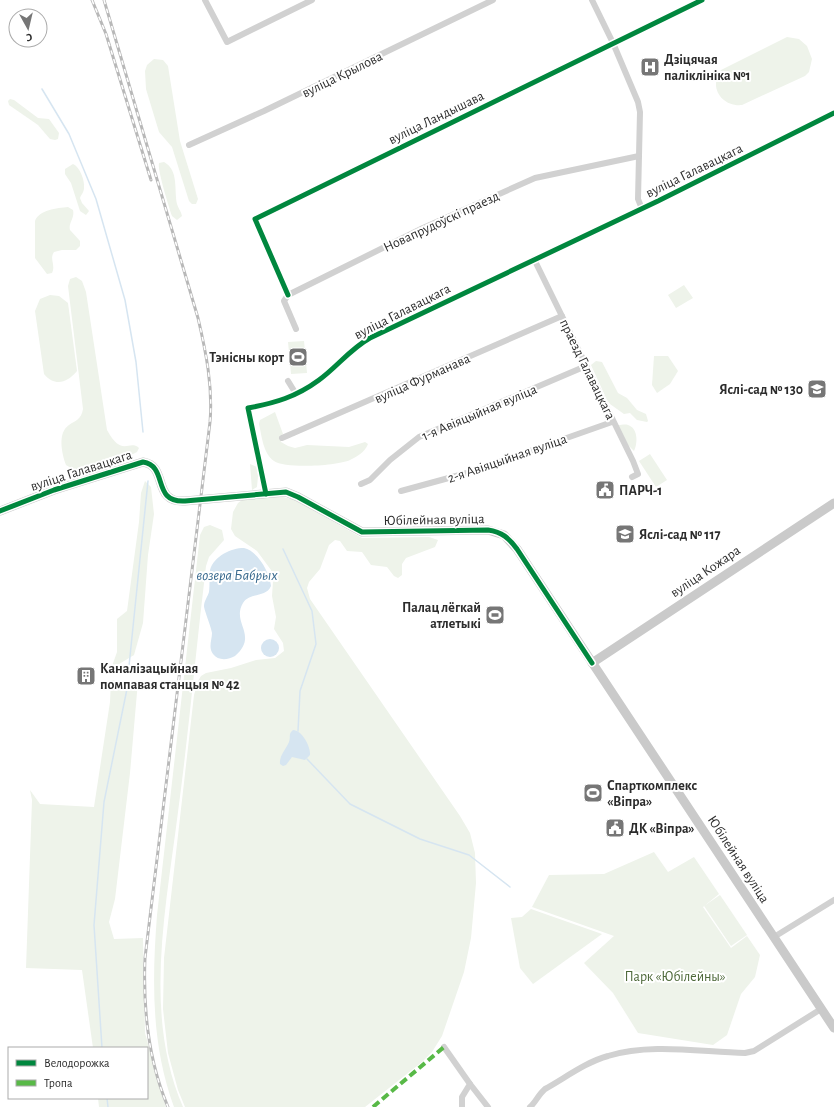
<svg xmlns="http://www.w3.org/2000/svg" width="834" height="1107" viewBox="0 0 834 1107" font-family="'Alegreya Sans',sans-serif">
	<rect width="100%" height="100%" fill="#fff"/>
	<!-- green -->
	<g fill="#eef3ea">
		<path d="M787,37L799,39L807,46L812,59L809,72L805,76L742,105C722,107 708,87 721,70Z"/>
		<path d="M154,59L163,60L168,66L180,141L198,199L196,204H192L189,201L172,147L159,132L146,89L145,71L147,65Z"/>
		<path d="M10,99L14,100L38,118L49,119L59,133L58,139L55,140L50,139L38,125L9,105L8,101Z"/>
		<path d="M164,162C179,170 174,190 177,204C178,208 181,211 182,216L177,220L172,216C169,207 157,169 159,163Z"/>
		<path d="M73,164C80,167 85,181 84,188C84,192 81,195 80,198L82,203L89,211L86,215L80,211L71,183L65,174V169Z"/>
		<path d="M68,207L73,210C75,218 68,223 70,230L80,241V246L76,250H62L54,252C49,259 56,265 52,273L47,274L35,258V221C39,210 57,208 68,207Z"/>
		<path d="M76,277L82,281L86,292L107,430C122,458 129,439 139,448L137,452L133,454L76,471L66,465C62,454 57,433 69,425C76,420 81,420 83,409L68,286L70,279Z"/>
		<path d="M684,285L693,298L676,308L668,295Z"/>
		<path d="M50,295L59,296L68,303L77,371C67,383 55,387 44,374L35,311L40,299Z"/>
		<path d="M304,341L307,373L291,374L288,342Z"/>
		<path d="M654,356H668L678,371L670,384L657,393L652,385Z"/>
		<path d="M596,361L602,362L618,393L627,398L637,410L646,414L648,421L647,422L637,420L630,413L624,414L610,404L607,400L591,365Z"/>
		<path d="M275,412L283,434L280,436L281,442L288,446L295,448L307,445L349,447L365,442L368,444C365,452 358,456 350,460C337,466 285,469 274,461C263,453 262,437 259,424L260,420Z"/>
		<path d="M618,425C621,425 626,424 628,425C638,428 638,443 634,451L628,445Z"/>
		<path d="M650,454L667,480L656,487L639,461Z"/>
		<path d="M250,464L257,467L258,476L257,487L252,490Z"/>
		<path d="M145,481L151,487L154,514L148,555L143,623L134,655L111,669L117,652V619L127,611L139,522L141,493Z"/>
		<path d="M279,496L295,500L362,538L429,537L438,540L435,547L406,558L402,564V575L398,578L394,576L387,567L371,565L362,552L347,551L340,541L335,540L329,545L320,569L309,582L307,588L310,599L460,816L470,833L475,853L476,883L471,938L464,972L442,1036L432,1052L422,1062L365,1107H185L178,1090L168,1053L163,1009L164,958L194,695L198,681L201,676L206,673L231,668L256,660L275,658L284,651L283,643L274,629L276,617L272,596L273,581L271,570L257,551L235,536L231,529L233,512L238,503L242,500Z"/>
		<path d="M210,525L222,530L224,540L209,557L206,566C196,648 189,730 178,812C166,908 143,1015 183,1107H174C151,1044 152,981 157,915L200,535L204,527Z"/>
		<path d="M111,680L138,681L130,773L115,899L109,922L114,939L143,938L145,1033L166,1107H99L98,1098H147V1048H93L82,970L26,968L32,800L30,790L40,804L94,807L110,702Z"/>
		<path d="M654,852L668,872L694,857L719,894L703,907L731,948L747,936L760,955L755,977L741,994L727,1035L713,1045L638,1033L613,993L584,963L614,936L532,907L549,875L604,874Z"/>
		<path d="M720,895L747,935L731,946L704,906Z"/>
		<path d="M531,909L602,934L533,984L520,968L511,918L522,917Z"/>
	</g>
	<!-- water -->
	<g fill="#d6e5f1">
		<path d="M244,548C258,551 270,573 271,586C266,598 250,592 243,603C231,623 259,635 235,656C228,660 218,661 213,654C208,647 212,640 212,633C211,626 204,610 204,606C204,601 208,596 209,592C210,584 209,577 210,570C214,556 231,548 244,548Z"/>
		<circle cx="270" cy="648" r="9"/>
		<path d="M293,730C302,730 311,747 310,755L305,760L292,757L286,765L283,766L280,764C279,756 286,749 289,742C291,736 288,734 293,730Z"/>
	</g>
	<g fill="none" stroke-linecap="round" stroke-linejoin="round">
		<!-- stream -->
		<g stroke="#d6e5f1" stroke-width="1.5">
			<path d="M42,89L69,134L96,199L125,300L136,362L143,432"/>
			<path d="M283,549L312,611L316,644L300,691L298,731"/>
			<path d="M129,666L148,481"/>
			<path d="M307,759L350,804L420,839L469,855L510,887"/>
			<path d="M102,1048L94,925L104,802L128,684"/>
			<path d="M107,1098L108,1107"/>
		</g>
		<!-- street -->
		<g stroke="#d1d1d1" stroke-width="6">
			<path d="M205,0L227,42L312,0"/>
			<path d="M592,0L613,43L638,102L640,112L638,199L642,209"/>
			<path d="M189,145L264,111L493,0"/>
			<path d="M534,259L633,461L638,474L632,477"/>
			<path d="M288,295L255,219L702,0"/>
			<path d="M296,329L284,301L288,295L423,228L535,178L639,156"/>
			<path d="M288,381L296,394"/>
			<path d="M282,438L562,316"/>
			<path d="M361,484L370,480L390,460L419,437L586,366"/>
			<path d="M401,491L467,473L612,422"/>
			<path d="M266,494L248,408C275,403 296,397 319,380C337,367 350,349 370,338L658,201L834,113"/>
			<path d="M774,937L834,900"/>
			<path d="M444,1047L470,1084L462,1097V1107"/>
			<path d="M470,1084L488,1107"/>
			<path d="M530,1107C536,1102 538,1095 545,1089C565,1078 586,1062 608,1056C651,1043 700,1052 745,1053L754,1051L821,1009"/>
		</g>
		<!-- secondary -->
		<g stroke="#cacaca" stroke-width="9">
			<path d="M0,511L54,490L143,462C169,466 151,503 185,501L286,492L298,497L362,532L488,530L504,535L517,549L834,1028"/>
			<path d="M592,663L834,503"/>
		</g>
		<defs>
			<g id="rail">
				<path d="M92,0L106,34L151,180"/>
				<path d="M104,0L198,318C206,352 213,387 210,422L145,958C143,1009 148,1060 168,1107"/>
			</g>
		</defs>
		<!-- rail casing -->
		<use href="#rail" stroke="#b8b8b8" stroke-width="3"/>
		<!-- rail -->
		<use href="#rail" stroke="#fff" stroke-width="1.5" stroke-dasharray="4.5" stroke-linecap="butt"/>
		<!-- quiet -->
		<path stroke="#58b947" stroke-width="4" stroke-dasharray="8 4" stroke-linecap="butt" d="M373,1107L444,1047"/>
		<defs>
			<g id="cycleway">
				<path d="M288,295L255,219L702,0"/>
				<path d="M266,494L248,408C275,403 296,397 319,380C337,367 350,349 370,338L658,201L834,113"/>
				<path d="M0,511L54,490L143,462C169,466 151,503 185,501L286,492L298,497L362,532L488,530C502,532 509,538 517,549L592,663"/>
			</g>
		</defs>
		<!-- cycleway casing -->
		<use href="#cycleway" stroke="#fff" stroke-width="8"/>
		<!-- cycleway -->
		<use href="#cycleway" stroke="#00873e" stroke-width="5"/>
	</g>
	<!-- icons -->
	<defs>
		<symbol id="hospital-square" viewBox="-11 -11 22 22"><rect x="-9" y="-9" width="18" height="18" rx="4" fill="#767676" stroke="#fff"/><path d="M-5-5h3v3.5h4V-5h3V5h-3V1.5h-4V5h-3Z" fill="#fff"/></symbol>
		<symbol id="stadium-square" viewBox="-11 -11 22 22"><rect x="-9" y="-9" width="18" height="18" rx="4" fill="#767676" stroke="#fff"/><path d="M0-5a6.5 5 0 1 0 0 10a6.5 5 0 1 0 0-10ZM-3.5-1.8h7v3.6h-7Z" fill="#fff"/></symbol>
		<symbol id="school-square" viewBox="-11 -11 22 22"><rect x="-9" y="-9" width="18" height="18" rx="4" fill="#767676" stroke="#fff"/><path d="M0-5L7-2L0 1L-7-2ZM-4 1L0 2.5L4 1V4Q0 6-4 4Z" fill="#fff"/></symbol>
		<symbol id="civic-square" viewBox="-11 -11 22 22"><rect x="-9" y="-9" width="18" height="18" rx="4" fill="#767676" stroke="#fff"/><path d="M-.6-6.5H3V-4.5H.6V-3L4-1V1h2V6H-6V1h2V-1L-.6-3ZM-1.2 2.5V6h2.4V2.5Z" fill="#fff"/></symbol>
		<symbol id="building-square" viewBox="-11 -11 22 22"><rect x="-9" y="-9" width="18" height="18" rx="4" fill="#767676" stroke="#fff"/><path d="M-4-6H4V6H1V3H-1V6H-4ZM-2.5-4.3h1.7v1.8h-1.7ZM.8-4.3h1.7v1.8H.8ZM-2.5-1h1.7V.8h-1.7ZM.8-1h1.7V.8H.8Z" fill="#fff"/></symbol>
	</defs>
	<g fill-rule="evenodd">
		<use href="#hospital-square" x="639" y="56" width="22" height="22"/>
		<use href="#stadium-square" x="287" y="346" width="22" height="22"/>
		<use href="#school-square" x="806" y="378" width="22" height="22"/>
		<use href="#civic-square" x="594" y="479" width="22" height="22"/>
		<use href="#school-square" x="614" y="523" width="22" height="22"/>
		<use href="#stadium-square" x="484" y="604" width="22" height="22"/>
		<use href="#building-square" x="75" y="665" width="22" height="22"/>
		<use href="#stadium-square" x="582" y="782" width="22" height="22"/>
		<use href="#civic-square" x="604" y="817" width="22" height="22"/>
	</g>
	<g text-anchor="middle" stroke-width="4" stroke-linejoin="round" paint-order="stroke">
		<!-- poi labels -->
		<g font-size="14" font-weight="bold" fill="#2c2c2c" stroke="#fff" text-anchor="start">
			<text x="664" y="64">Дзіцячая<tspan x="664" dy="16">паліклініка №1</tspan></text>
			<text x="284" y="362" text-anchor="end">Тэнісны корт</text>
			<text x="803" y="394" text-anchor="end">Яслі-сад № 130</text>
			<text x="619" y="495">ПАРЧ-1</text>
			<text x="639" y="539">Яслі-сад № 117</text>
			<text x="481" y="612" text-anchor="end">Палац лёгкай<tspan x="481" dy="16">атлетыкі</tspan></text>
			<text x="100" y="673">Каналізацыйная<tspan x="100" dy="16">помпавая станцыя № 42</tspan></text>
			<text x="607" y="790">Спарткомплекс<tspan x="607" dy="16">«Віпра»</tspan></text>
			<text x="629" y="833">ДК «Віпра»</text>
		</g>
		<!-- street labels -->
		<g font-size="14" fill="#2c2c2c" stroke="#fff">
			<text transform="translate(342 74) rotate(-26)" y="5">вуліца Крылова</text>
			<text transform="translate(436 117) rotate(-26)" y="5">вуліца Ландышава</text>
			<text transform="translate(694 170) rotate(-26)" y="5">вуліца Галавацкага</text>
			<text transform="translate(441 221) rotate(-25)" y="5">Новапрудоўскі праезд</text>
			<text transform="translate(402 311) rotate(-27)" y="5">вуліца Галавацкага</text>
			<text transform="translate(588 369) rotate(64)" y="5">праезд Галавацкага</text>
			<text transform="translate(422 378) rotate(-24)" y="5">вуліца Фурманава</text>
			<text transform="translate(479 412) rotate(-23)" y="5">1-я Авіяцыйная вуліца</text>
			<text transform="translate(507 458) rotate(-19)" y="5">2-я Авіяцыйная вуліца</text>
			<text transform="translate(81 470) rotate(-18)" y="5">вуліца Галавацкага</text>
			<text transform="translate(434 519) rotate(-1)" y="5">Юбілейная вуліца</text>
			<text transform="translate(705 571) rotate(-34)" y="5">вуліца Кожара</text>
			<text transform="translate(739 859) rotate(57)" y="5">Юбілейная вуліца</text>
		</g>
		<!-- park labels -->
		<g font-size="14" fill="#4d6839" stroke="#fff">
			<text x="675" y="981">Парк «Юбілейны»</text>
		</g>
		<!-- water labels -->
		<g font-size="15" font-style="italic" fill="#396a8e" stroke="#fff">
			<text x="237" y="580">возера Бабрых</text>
		</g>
	</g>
	<!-- legend -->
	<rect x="8" y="1047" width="140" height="52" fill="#ffffff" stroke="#ababab"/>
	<rect x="16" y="1060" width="20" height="6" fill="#00873e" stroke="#ababab"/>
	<text x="44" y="1067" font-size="12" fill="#2c2c2c">Велодорожка</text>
	<rect x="16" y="1080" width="20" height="6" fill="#58b947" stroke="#ababab"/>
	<text x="44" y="1087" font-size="12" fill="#2c2c2c">Тропа</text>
	<!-- north arrow -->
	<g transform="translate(28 28) rotate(172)"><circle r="19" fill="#ffffff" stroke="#ababab"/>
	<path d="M0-3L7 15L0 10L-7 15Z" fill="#767676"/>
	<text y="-6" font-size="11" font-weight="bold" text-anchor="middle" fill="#2c2c2c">С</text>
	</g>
</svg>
